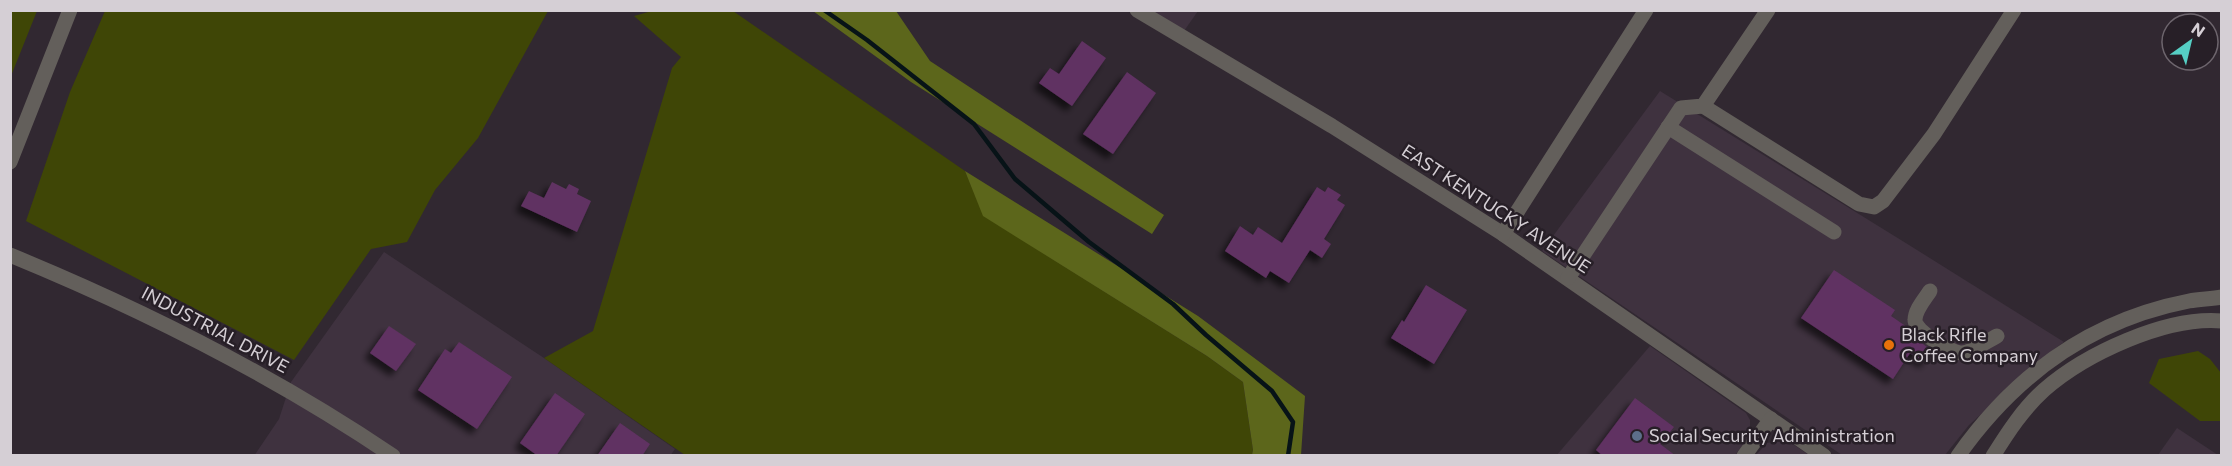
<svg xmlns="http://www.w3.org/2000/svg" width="2232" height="466" viewBox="0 0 2232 466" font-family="Commissioner,sans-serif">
	<defs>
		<filter id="shadow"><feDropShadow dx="-5.5" dy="5.5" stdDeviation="3" flood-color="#0009"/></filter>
	</defs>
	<rect width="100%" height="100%" fill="#312831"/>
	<!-- built -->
	<g fill="#3f323f">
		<path d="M1150,11H1198L1184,31Z"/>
		<path d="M1660,91L1909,245L2064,342L2053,350L1969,425L1945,455H1842L1542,251Z"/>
		<path d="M384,252L544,358L675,449L670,456H254L279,419L291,382Z"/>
		<path d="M1650,346L1746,413L1750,420V431L1747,440L1735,455L1556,456Z"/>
		<path d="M2177,428L2218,455H2158Z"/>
		<path d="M1783,440L1788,441L1809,455H1756L1767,443Z"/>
	</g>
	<!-- green -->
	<g fill="#3f4606">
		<path d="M11,10L37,11L11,76L10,11Z"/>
		<path d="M105,11V10L548,11L478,138L435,190L407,242L371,249L294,360L26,221L70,92Z"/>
		<path d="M652,11H733L965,171L984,216L1207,356L1243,382L1253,450L1252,456L685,455L544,358L593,331L672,68L681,57L634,16Z"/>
		<path d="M2198,351L2210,359L2221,373L2220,421H2200L2149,383L2159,359Z"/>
	</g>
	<!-- forest -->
	<g fill="#5c661b">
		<path d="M813,11H896L930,61L1164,215L1152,234L911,82Z"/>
		<path d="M965,171L1198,316L1305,396L1301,455H1252L1253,450L1243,382L1207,356L983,216Z"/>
	</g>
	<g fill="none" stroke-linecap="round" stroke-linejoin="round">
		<!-- stream -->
		<path stroke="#071317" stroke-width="4.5" d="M824,10L867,40L974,124L1015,179L1089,242L1173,304L1206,335L1272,391L1293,422L1288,456"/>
	</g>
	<!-- building -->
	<g fill="#603162" filter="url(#shadow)">
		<path d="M1082,41L1106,58L1072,106L1039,83L1050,68L1059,74Z"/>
		<path d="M1127,72L1156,93L1113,154L1083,134Z"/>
		<path d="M552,182L566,189L569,184L579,189L577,194L591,201L577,232L521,206L529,191L544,198Z"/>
		<path d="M1317,187L1325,192L1328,187L1341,195L1337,200L1345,205L1324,239L1331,244L1322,258L1310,250L1289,283L1270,271L1266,278L1225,251L1240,226L1253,235L1258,227L1282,243Z"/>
		<path d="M1834,270L1895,310L1891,316L1907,327L1914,337L1932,351L1925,363L1910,353L1893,379L1801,318Z"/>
		<path d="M1426,285L1467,310L1434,364L1391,338L1402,320L1404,322Z"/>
		<path d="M389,326L416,344L396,371L370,353Z"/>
		<path d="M459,342L512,377L477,429L418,390L445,349L451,353Z"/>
		<path d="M555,393L585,414L556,456H538L520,443Z"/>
		<path d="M1635,398L1674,427L1660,444L1676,456H1603L1596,450Z"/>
		<path d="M620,423L650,444L642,456H597Z"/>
	</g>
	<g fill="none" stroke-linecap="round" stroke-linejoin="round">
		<!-- minor -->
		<g stroke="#635f5b" stroke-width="15">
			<path d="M1137,10L1332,126L1503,234L1824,456"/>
			<path d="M1703,106L1859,204L1874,207L1883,201L1934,134L2014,10"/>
			<path d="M1668,127L1834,232"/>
			<path d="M10,162L70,10"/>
			<path d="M1503,234L1646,10"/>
			<path d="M10,255C144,310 273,375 393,456"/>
			<path d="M1568,278L1681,108L1703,106L1768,10"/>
			<path d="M1930,291C1924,300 1915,310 1915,320C1914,331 1953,354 1963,353C1974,351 1987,341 1997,336"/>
			<path d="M1744,456L1771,419"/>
			<path d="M1958,456C2015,375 2091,320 2189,301C2200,299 2211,299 2222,297"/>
			<path d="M1993,456C2008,432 2023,409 2044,390C2085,354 2166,316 2222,321"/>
		</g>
	</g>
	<!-- markers -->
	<circle fill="#e8710a" stroke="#271f27" stroke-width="2" cx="1889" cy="345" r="6"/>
	<circle fill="#5c6f8a" stroke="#271f27" stroke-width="2" cx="1637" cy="436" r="6"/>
	<g text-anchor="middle" stroke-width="5" stroke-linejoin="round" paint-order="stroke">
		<!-- street labels -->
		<g font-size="18" fill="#d5cfd5" stroke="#271f27">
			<text transform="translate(1496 209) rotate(33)" y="6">EAST KENTUCKY AVENUE</text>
			<text transform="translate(215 330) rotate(28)" y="6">INDUSTRIAL DRIVE</text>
		</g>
		<!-- poi labels -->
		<g font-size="18" fill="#d5cfd5" stroke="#271f27" text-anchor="start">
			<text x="1901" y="341">Black Rifle<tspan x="1901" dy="21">Coffee Company</tspan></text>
			<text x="1649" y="442">Social Security Administration</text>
		</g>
	</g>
	<!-- border -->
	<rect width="2232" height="466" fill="none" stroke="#d5cfd5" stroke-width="24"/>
	<!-- north arrow -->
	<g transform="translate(2190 42) rotate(34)"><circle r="28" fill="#271f27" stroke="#6d656d" stroke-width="1.5"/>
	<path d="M0-4.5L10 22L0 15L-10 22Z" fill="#56cec4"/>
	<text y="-9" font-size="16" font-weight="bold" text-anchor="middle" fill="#d5cfd5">N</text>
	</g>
</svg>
